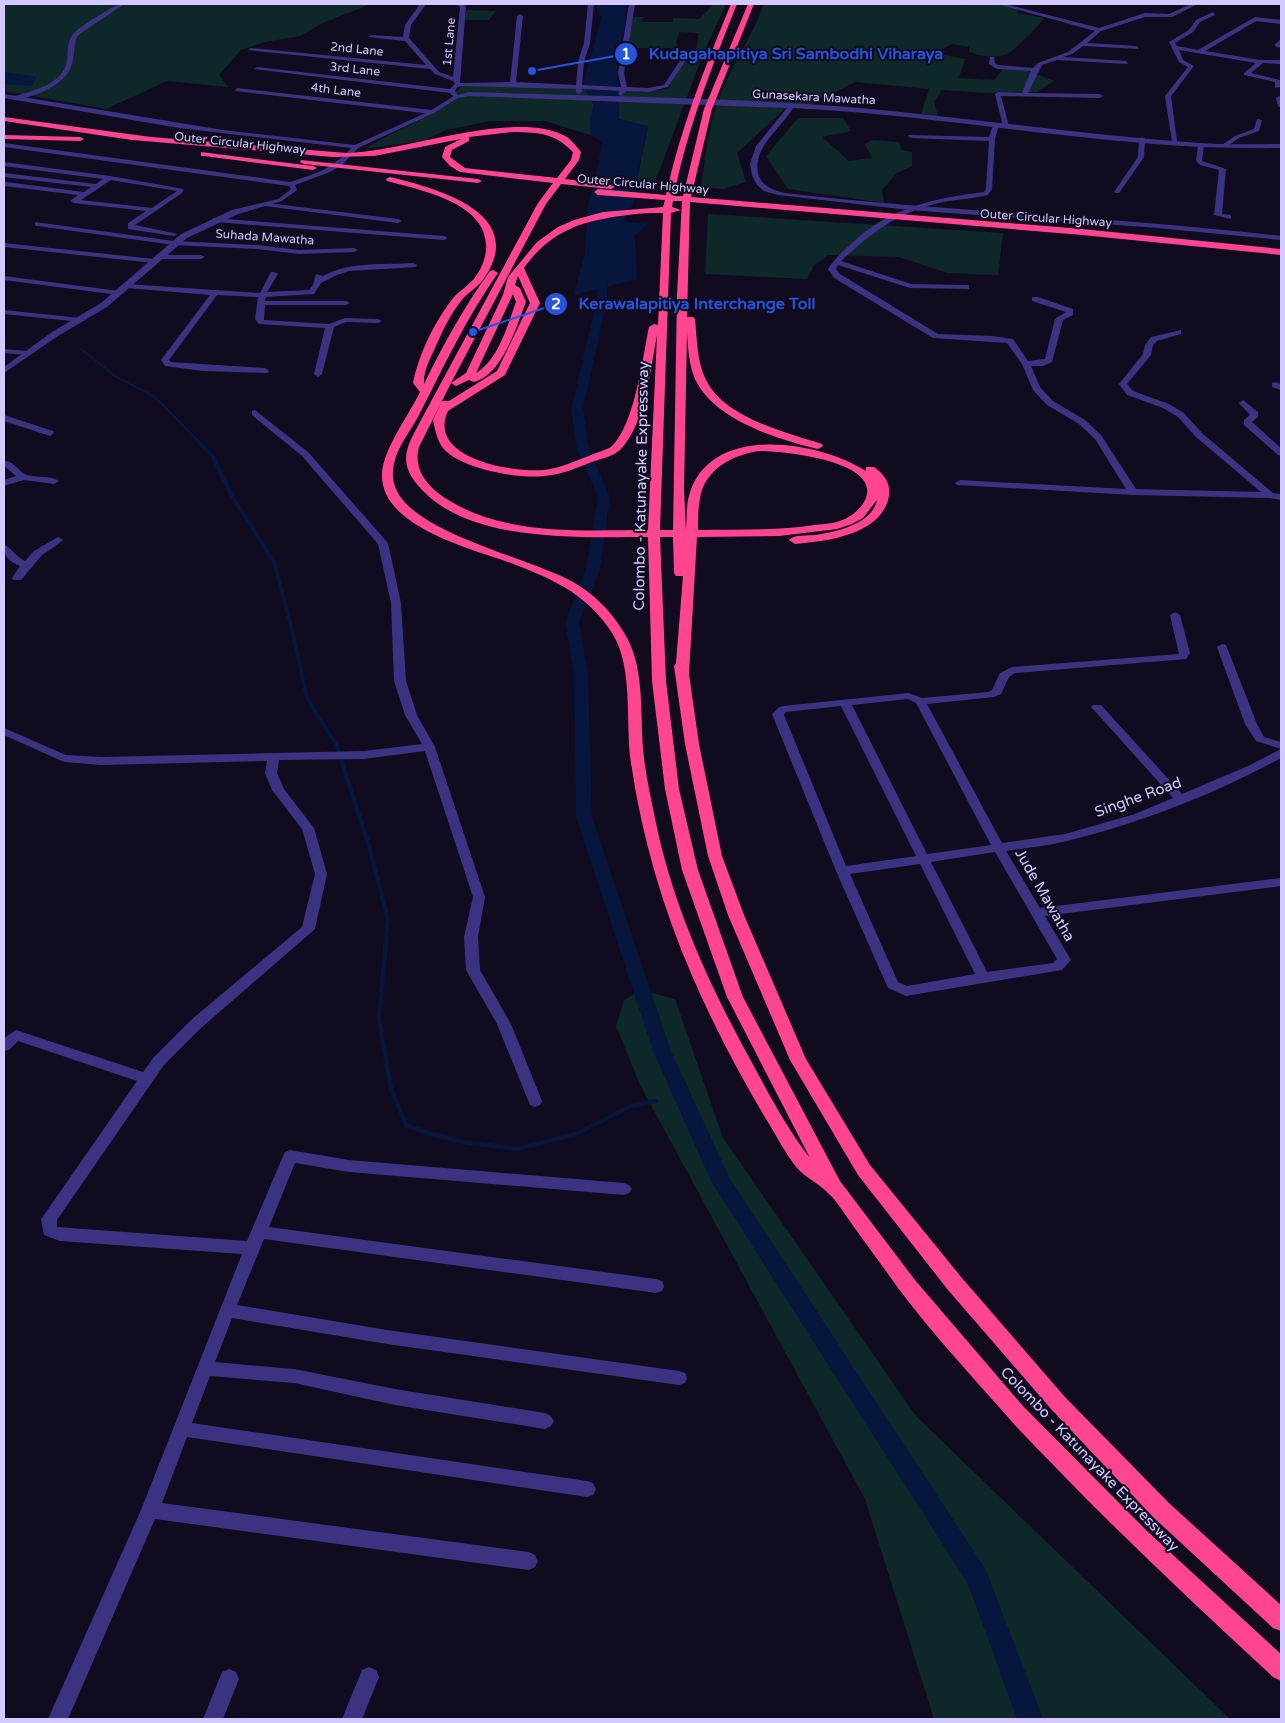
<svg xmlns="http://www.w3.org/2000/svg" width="1285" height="1723" viewBox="0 0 1285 1723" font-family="'Varela Round',sans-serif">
	<rect width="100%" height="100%" fill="#100b1f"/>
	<!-- green -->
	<g fill="#0e2829">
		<path d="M4,4H371L325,22L300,36L265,42L241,50L219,75L228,87L167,81L106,109L4,91Z"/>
		<path d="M714,4H726L703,54L654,185H636L648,127L619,119L618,89L640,92L668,89L685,59L697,48L698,33L679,32L676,42L679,48H627L633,17H643L642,22H673V18L699,19Z"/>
		<path d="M764,4H954C968,7 980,3 994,4C1002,4 1010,8 1018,10V13L1044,18C1037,28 1014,52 1004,55C992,59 979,55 969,52V47L952,44L934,53L965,59L959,78L994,80L1003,69L1029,71L1054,81L1037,92L986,93L942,90L934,102L938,116L921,114L929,89L855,82L808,106L790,104L737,153L746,182L723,189L701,187C705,159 708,128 718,101C730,68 752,37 764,4Z"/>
		<path d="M467,10L496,11L489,20H464Z"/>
		<path d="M462,86L584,87L594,105L590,119V135L545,121H490L446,130L425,140L365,149C395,130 429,118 458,98L456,92Z"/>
		<path d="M798,118H843L851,131L822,137L849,161L872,158L865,144L872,140L899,142L902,150L912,152V166L897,173L882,190L884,203L788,189L766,156Z"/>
		<path d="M708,214L1003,233L998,275L947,273L899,257L828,255L814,265L807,279L705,274Z"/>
		<path d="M641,990L675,999L723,1138L916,1416L1230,1719H934L865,1499L640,1085L616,1026L624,1000Z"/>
	</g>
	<!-- water -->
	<g fill="#06163d">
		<path d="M598,4H626L625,26L617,58L619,119L648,126L639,167L633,204L623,221L648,224L635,235L637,279L574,295L585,253L588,207L603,142L590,135V119L594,105L583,85L601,18L596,5Z"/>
		<path d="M4,72L37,77L32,86L4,84Z"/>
	</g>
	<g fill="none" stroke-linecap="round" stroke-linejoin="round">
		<!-- stream-far2 -->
		<path stroke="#06163d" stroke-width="2.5" d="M81,349L115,376L155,397L198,441"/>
		<!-- stream-far1 -->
		<path stroke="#06163d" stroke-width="4" d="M197,440L213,457L233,498L274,562L291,625L307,698L337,746L343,764"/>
		<!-- stream -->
		<path stroke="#06163d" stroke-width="4.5" d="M342,763L366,836L388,919L379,1019L391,1089L407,1126L456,1141L518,1149L576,1134L629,1107L655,1101"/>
		<!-- canal -->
		<path fill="#06163d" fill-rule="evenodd" d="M604,262L609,265L606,305L583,409L589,450L610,497L600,569L579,622L588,674L592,817L671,1051L729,1177L986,1570L1043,1719H1017L968,1584L711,1181L653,1051L576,817L574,674L565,622L586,569L598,497L577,450L571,409L596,305L599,265Z"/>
		<!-- minor -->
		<g fill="#3b3381" fill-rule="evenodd">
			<path d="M118,4H124L77,36C73,46 75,57 71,67C65,85 30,100 12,99V97C32,91 63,85 67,61C68,52 67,41 73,34C81,25 107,11 118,4Z"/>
			<path d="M420,4H426L411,25L409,38L439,72L453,77L460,7L455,4H462L466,6L460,83L510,82L517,16L520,14L523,16L516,82L576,85L578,62L584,43L588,4H594L590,43L584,62L582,85L621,87L618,73L629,4H635L624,73L627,87L648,88L664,85L681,59L686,60L668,87L648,92L626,91L621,96L618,94L620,91L582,89V92L579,94L576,92V89L463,86L457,87L455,91L459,97L456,99L450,93L254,69L257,67L450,89L455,84L453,81L435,74L430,69L248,50L251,48L426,65L405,41L368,37L371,35L403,37L405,25Z"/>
			<path d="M997,4H1005L1099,28L1145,13L1169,14L1191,4H1198L1172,17H1145L1101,31L1087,43L1137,46L1139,49L1083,46L1072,54L1063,57L1126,61L1128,64L1057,60L1042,65L1028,93L1100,94L1103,96L1100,98L1001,96L1009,126L1006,128L1003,126L995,94L998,92L1022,93L1031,71L997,69L989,64L990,57H994L995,63L998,65L1033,68L1038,63L1068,52L1095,31Z"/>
			<path d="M1213,12L1215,15L1200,22L1193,32L1175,43L1177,46L1198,50L1255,17L1281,20V24L1256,21L1205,51L1260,60H1281V64L1263,63L1251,73L1280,80V87L1275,88V82L1244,75V73L1256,63L1179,50L1183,60L1194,66L1171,96L1177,141L1172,142L1165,96L1188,67L1179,62L1169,42L1189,30L1196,20Z"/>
			<path d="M1281,39V48L1275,46V44Z"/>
			<path d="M237,88L432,110L435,112L432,114L235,91Z"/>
			<path d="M1279,96L1281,97V108L1278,106L1276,98Z"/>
			<path d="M1257,119L1262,120L1259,131L1239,138L1226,147H1222V145L1235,136L1254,129Z"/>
			<path d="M996,123L999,125L995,139L992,189L988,195C973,199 958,199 943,202C900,211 872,232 841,261L911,284L966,285H969V289L910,288L838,265L836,269L840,274L938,334L992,336L1013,339L1028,361L1045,359L1055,319L1066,312L1032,301V297H1038L1073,309V315L1063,320L1052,362L1043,366H1031L1040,387L1053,401L1085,420L1101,435L1136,489L1261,492L1196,437L1178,417L1163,408L1127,395L1119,384L1143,354L1145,345L1151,337L1181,330V334L1157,341L1153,345L1151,355L1127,384L1133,391L1169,404L1184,413L1202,433L1273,493L1281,494V500L1270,498L1133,495L957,485L955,483L960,480L1126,489L1095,439L1079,424L1047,405L1033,390L1022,364L1007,343L933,338L834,278L828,269C834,259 843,251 852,243C889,208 934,198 984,192L986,189L989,141L911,138L908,136L909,135L989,137L993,125Z"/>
			<path d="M1142,137L1145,139L1144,157L1119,193H1115L1114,192L1138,157L1139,139Z"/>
			<path d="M1201,143L1204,145L1202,161L1226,169L1222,214L1231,215V219L1214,215L1219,170L1200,165L1196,161L1198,145Z"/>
			<path d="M4,162L110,176L184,189L182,193L135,225L178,234L174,236L128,229V223L146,211L74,203L70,201L78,195L4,186V182H6L84,192L91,187L4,177V173L96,184L103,179L4,166ZM111,180L177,191L152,208L81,200Z"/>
			<path d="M267,203L398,219L402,221L398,223L265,206L263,205Z"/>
			<path d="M213,218L444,236L448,238L444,240L216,222H213Z"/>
			<path d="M35,222L174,241L257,245L299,250L354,248L358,250L354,252L299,254L257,249L174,245L38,226H35Z"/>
			<path d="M4,243L154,259L158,261L154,263L4,247Z"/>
			<path d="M156,255H201L205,257L201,259H156Z"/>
			<path d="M413,263L417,265L416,267L349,271L337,275L321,283L314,294L266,297L265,301H346L350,303L346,305H265L264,320L329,324L345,318L378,319L382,321L378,323L346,322L334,327L322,374L318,377L314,374L325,328L259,324L255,319L258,297L217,295L169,360L171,362L265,368L269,371L268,373L203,371L165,366L161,360L210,295L127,288L123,286L127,284L260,293L271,272H274L278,274L267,292L309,290L313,285L316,274L323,276C349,261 384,265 413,263Z"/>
			<path d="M4,276L119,291L123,293L119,295L4,280Z"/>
			<path d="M4,310L81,318L85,320L81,322L4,314Z"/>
			<path d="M4,349L27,351L31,353L27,355L4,353Z"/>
			<path d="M1275,382L1281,384V390L1272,387V383Z"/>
			<path d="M1243,400L1258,412V417L1252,422L1281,448V456L1278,455L1244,425V420L1250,415L1239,403Z"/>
			<path d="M255,410L308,452L388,543L401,603L406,681L417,715L435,747L485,897L478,937L480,970L511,1024L542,1101L540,1105L535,1107L530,1105L497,1024L466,970L464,937L473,897L425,751L364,759L279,760L277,773L284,789L314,828L327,874L315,929L201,1028L164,1065L57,1220V1227L247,1241L283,1156L285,1152L290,1150L349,1160L624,1183L629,1185L632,1189L629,1193L624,1195L349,1172L295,1163L269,1227L656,1279L662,1281L664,1286L662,1291L656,1293L264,1239L237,1305L387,1330L679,1371L685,1373L687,1378L685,1383L679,1385L387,1344L232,1318L215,1362L294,1369L395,1389L545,1413L551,1416L554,1421L551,1426L545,1429L395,1405L294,1383L210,1376L192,1423L587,1481L593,1483L596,1489L593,1495L587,1497L187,1437L162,1503L529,1552L535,1555L538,1561L535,1567L529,1570L155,1519L68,1719H48L141,1510L242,1254L60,1241L44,1235L41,1219L44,1215L137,1081L18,1041L9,1050L4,1051V1038L16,1030L143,1072L154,1057L191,1020L302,927L315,874L302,829L272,790L265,773L267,761L101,765L64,762L4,735V728L66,755L101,757L364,751L422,744L405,715L394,681L391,603L378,544L302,456L252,415V411Z"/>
			<path d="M4,415L53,431L54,433L50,436L4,421Z"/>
			<path d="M4,461C14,460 18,472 27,475C37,478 51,475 59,481L54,484L24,480L4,486V480L16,476L4,466Z"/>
			<path d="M58,537L63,540L61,542L42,555L21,580H13L12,578L20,566C9,561 4,558 4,545C11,547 16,557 25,561L34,551Z"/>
			<path d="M1175,612L1180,615L1190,653L1186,659L1015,673L1009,677L1001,694L994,697L927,704L1002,843L1065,834L1135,814L1173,798L1093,709L1091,707L1093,705H1101L1182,794L1248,766L1281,749L1256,741L1245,724L1217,647L1222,644L1226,645L1257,724L1264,737L1281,742V758C1215,794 1141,823 1067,841C1048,846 1026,848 1006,851L1040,908L1281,878V886L1045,916L1071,960L1062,970L906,996L888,988L836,871L772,714L779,707L783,706L909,693L922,698L988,692L992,690L1000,673L1012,667L1179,654L1170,615ZM908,699L916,703L991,845L927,854L852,705ZM841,706L916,856L846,866L784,715L786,712ZM995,852L1057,959L1053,963L987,972L931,862ZM920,864L975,974L907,986L898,982L850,874Z"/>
			<path d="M369,1667L376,1670L379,1677L362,1719H342L362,1670Z"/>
			<path d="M229,1669L236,1672L239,1679L223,1719H203L222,1672Z"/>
		</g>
		<!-- tertiary -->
		<path fill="#3b3381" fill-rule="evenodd" d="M469,92C595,96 723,97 849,107C966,117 1082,135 1199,143C1226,145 1254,144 1281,144V148C1254,148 1228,148 1201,147C1065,140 930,115 793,108C781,129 753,146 758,173C761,186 773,190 785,193C950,212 1116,217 1281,236V240L1158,228L909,210L778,195L764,191L757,185L752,175L750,164L756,146L787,108L469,96L458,98L434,113L358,148L342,165L330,172L295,185L297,190L282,201L238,214L187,238L107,307L58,336L4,373V367L52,332L101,303L181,234L232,210L278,199L291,189L289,186L4,147V143L290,182C317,173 331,170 351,148L179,128L4,98V94L223,130L355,145L430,111L454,96Z"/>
		<!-- motorway -->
		<g fill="#ff4490" fill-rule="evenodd">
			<path d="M731,4H737C712,67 687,129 674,196H683L704,109L748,4H754L712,109L691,197L1082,229L1281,249V255L1082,235L690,202L687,317H693L695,319C697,339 697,362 706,380C725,418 785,432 822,444L823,446L818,449C777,439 714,420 695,379C689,365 688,348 687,333L684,490L686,530C687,519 686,506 689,496C709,423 817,440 866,471V467H874C884,474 891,483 889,496C882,535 827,541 795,544L789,540C795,534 807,536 815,535C836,532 872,524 877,500L863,518L852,524L837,529L779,536L697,537L689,674L699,744L722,856L744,915L806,1059L870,1165L962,1278L1065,1397L1169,1503L1281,1605V1631L1273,1628L1153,1517L1051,1409L948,1290L858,1175L790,1060L728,915L708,856L685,744L674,666L676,663L683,576H676L674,573L673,537H660L666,681L679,789L698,870L743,997L840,1181L915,1280L1023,1406L1147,1531L1281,1654V1681L1273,1677C1202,1611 1131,1545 1063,1475C1044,1455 1024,1436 1006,1415C969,1373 931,1332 898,1288C882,1265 865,1243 849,1220C843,1212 837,1201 829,1194C820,1184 806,1178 797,1168C785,1153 776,1135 766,1119C739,1074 714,1026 693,978C663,909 642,838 631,763C625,724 634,667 612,633C600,614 583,598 564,587C547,577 529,570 511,563C473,549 380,527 382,474C383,449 409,415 420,392L413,383C419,353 435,321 454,297C460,290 470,285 476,276C482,268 487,255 486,244C484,202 420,190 387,181L386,179L390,177C435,188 528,212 485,277C479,287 468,292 461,301C450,315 442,332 435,348C430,359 423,372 424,384C443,345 464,307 490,271L493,270L498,273C467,317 445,364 421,411C414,426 403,439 397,454C393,464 391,476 395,486C409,532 530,558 573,582C593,593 611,611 623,631C645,664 640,710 643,748C645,773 651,798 656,823C674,910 713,993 756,1070C772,1100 789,1131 810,1158L727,997L682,870L665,789L652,681L648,537C582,537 475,543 424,492C416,484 406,472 406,459C406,445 415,432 421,420L538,203L553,183L460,172L450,166L442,157L445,147L461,139L374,156L333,157L132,140L4,121V117L151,137L347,153C405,152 514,109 565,136C571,139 577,147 581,152L579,160L565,179L611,185L615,187L611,189L561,184L546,204L451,383L466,373L503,295L508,277L537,242L558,227L574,220L603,212L663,207L665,200L598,195L594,192L598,189L666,195C680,129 705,67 731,4ZM513,132C540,133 553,132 573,152L571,160L557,178L465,168L450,157L452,150L469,141V137ZM673,201H682L677,295L673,530H660L671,213L681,210L672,207ZM647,213H663L658,325L654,324L649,327C642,360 635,423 612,446C607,450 597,452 591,455C576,461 560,468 544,470C513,473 426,458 448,411L505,375L540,303L524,268C556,223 596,218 647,213ZM518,276L530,303L497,371L449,401H442L433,420C435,430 437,440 443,448C460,469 519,479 544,476C560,475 577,468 592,462C600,459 614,456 620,450C646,423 650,371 657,335L648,530C579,530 497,537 438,493C423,481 414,466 419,447L451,383L456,386L469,380L474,382C503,374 516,327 526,302L520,288L515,285ZM513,294L516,302C507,326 499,359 476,373ZM759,451C782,451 873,460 867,494C865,505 855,514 845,519C836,523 826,524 815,525C776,531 737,529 698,530C698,520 698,509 700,499C704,469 733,455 759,451Z"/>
			<path d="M4,135L80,137L84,139L80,141L4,139Z"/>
			<path d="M201,152L313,166L317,168L313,170L204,156H201Z"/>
			<path d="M301,160L478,179L482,181L478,183L304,164L300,162Z"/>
		</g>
	</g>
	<g text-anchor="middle" stroke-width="4" stroke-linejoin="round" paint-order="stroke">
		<!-- far-street labels -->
		<g font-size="12" fill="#d3c9ff" stroke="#100b1f">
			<text transform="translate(449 42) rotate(-85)" y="4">1st Lane</text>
			<text transform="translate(357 49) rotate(6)" y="4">2nd Lane</text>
			<text transform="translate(355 69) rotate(6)" y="4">3rd Lane</text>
			<text transform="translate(336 90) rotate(7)" y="4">4th Lane</text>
			<text transform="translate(814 97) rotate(3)" y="4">Gunasekara Mawatha</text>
			<text transform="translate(240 143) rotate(6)" y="4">Outer Circular Highway</text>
			<text transform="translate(643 184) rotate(5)" y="4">Outer Circular Highway</text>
			<text transform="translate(1046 218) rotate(4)" y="4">Outer Circular Highway</text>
			<text transform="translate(265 237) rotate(4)" y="4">Suhada Mawatha</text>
		</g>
		<!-- street labels -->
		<g font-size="15" fill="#d3c9ff" stroke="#100b1f">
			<text transform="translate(641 486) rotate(-89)" y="5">Colombo - Katunayake Expressway</text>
			<text transform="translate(1138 797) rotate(-20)" y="5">Singhe Road</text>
			<text transform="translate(1045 895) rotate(60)" y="5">Jude Mawatha</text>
			<text transform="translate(1090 1459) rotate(46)" y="5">Colombo - Katunayake Expressway</text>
		</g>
	</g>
	<!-- callouts -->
	<path fill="none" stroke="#2654da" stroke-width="2" d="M532 71L626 54M473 332L556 304"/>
	<g fill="#2654da" stroke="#100b1f" stroke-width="2">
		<circle cx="532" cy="71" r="5"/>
		<circle cx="473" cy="332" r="5"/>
		<circle cx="626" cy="54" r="12"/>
		<circle cx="556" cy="304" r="12"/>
	</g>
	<g font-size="15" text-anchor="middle" font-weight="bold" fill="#fff">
		<text x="626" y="59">1</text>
		<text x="556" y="309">2</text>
	</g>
	<g font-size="16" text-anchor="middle" font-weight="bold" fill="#2654da" stroke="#100b1f" stroke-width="4" stroke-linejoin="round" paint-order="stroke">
		<text x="796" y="59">Kudagahapitiya Sri Sambodhi Viharaya</text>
		<text x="697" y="309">Kerawalapitiya Interchange Toll</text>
	</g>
	<!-- border -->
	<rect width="1285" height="1723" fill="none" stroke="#d3c9ff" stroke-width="10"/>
</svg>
